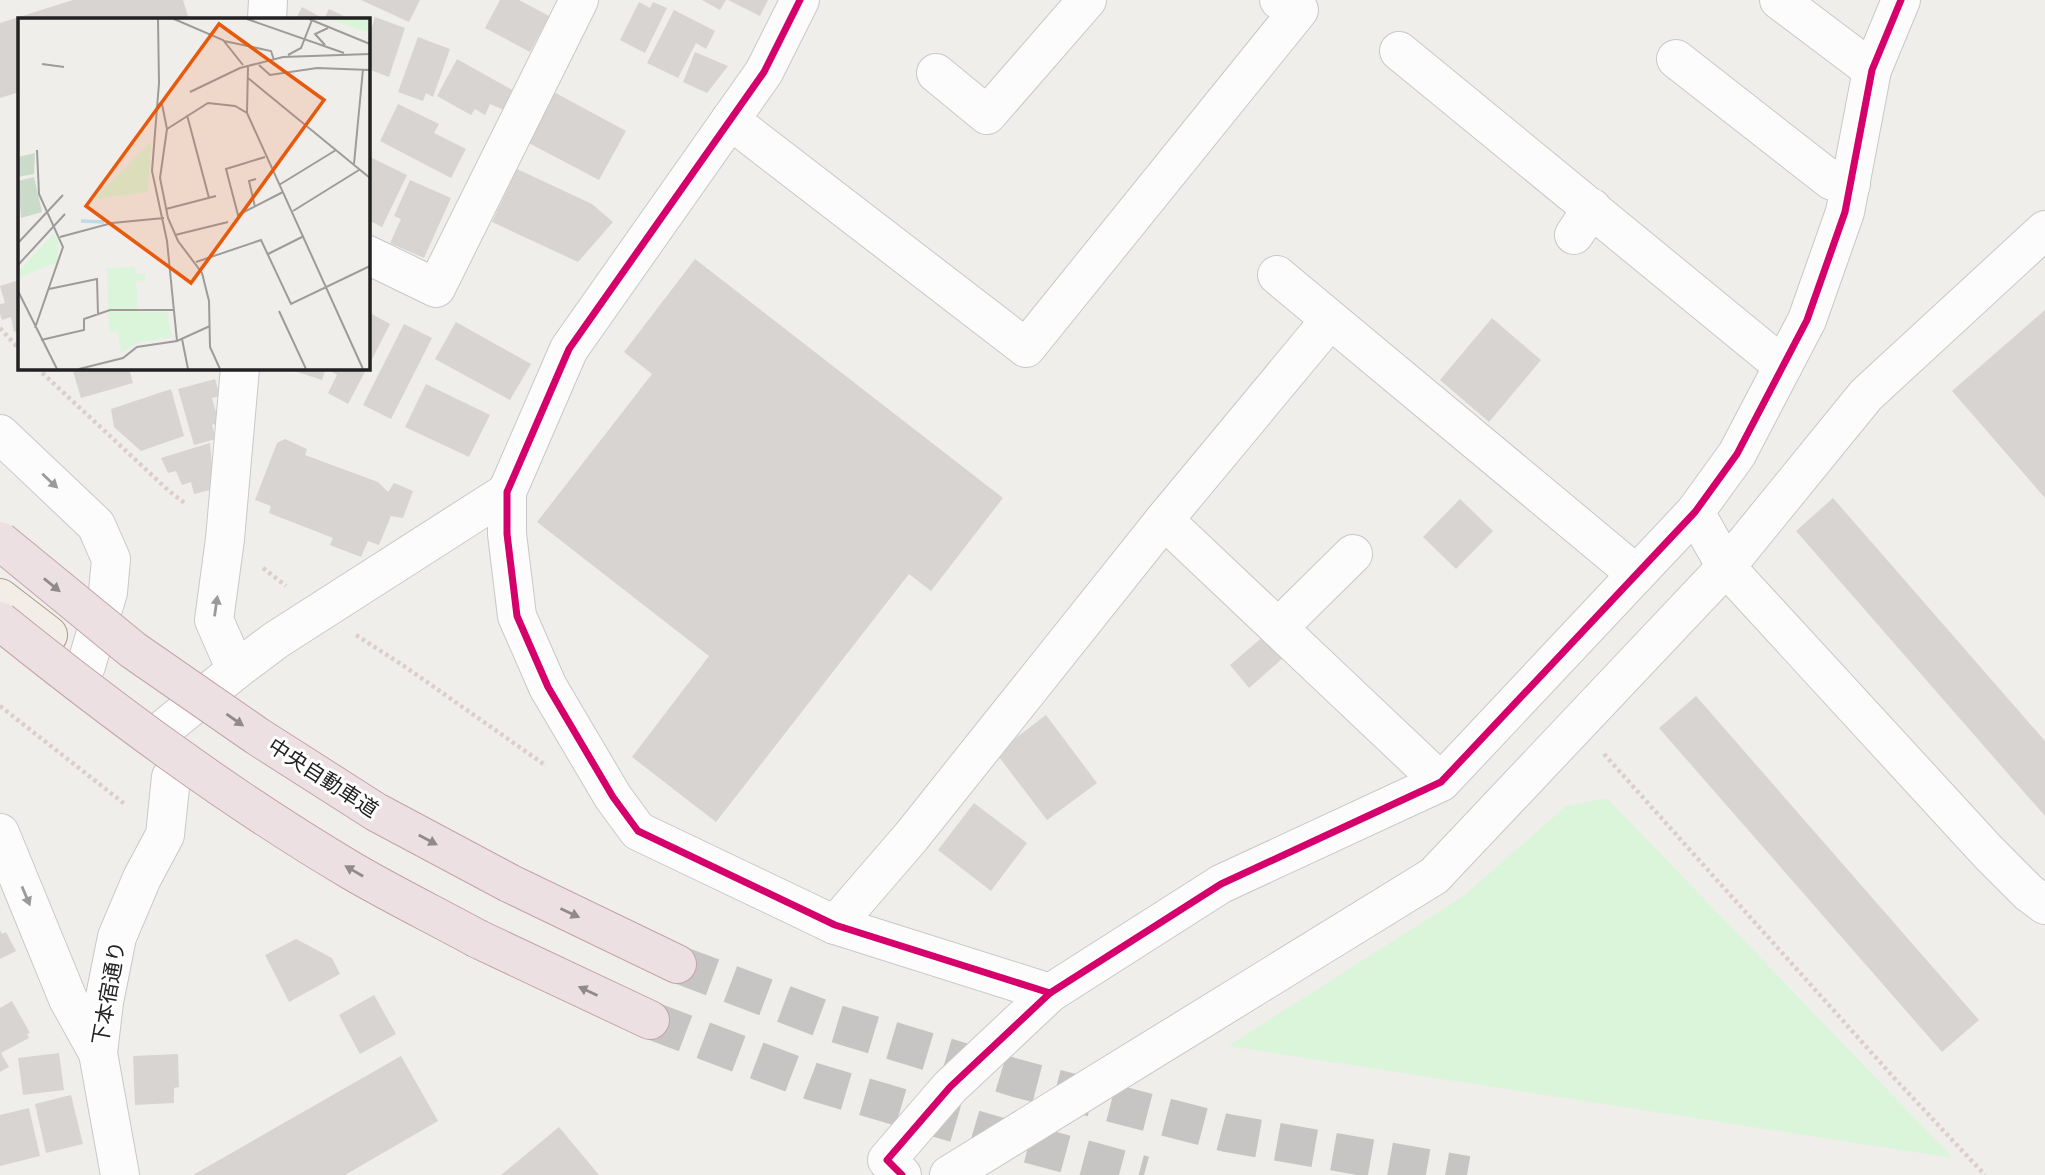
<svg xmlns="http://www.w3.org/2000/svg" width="2045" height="1175" viewBox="0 0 2045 1175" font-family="Inter,'Noto Sans JP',sans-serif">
	<rect width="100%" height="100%" fill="#f0eeeb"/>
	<!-- park -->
	<path fill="#daf5da" d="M1607,798L1953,1158L1228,1046L1462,897L1566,806Z"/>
	<!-- building -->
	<g fill="#d7d4d2">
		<path d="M73,0H183L189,19H19V92L0,98V23Z"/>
		<path d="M361,0H420L409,22Z"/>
		<path d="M500,0H519L549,16L530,52L485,28Z"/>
		<path d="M702,0H726L720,10Z"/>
		<path d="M728,0H768L760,16Z"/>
		<path d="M639,2L650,8L653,2L667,8L645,53L620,40Z"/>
		<path d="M302,7L324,19L329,9L350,19H296Z"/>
		<path d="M674,10L715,31L706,49L696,43L678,78L647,63Z"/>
		<path d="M375,17L405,28L389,77L368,69V40Z"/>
		<path d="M418,37L450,49L433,97L426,93L423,101L398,92Z"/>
		<path d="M695,52L728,66L707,93L683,82Z"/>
		<path d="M457,59L516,92L506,111L490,104L485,115L475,109L471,115L437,96Z"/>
		<path d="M552,91L626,131L599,180L525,141Z"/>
		<path d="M398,104L439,124L434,133L466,149L451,178L380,141Z"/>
		<path d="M368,156L407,175L382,227L368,220Z"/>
		<path d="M517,169L592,204L613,222L578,262L492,222Z"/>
		<path d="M410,180L451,198L424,258L390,243L401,219L394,216Z"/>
		<path d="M695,259L1003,498L931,591L909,574L716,822L632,757L709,656L537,522L652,374L624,352Z"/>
		<path d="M19,280V330L14,332L11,317L2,320L0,314V304L5,303L0,286Z"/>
		<path d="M2045,310V498L1952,391Z"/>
		<path d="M368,312L390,324L368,367Z"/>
		<path d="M1492,318L1541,360L1489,422L1440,380Z"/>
		<path d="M456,322L531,364L510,400L435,359Z"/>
		<path d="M404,324L432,338L391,419L363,405Z"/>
		<path d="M72,368H129L133,383L81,398Z"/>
		<path d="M285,368H326L322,380Z"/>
		<path d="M332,368H367L348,404L328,393L337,375L331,371Z"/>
		<path d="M215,379L220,396L212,398L219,423L212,425L216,439L194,445L178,389Z"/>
		<path d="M426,384L490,415L469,457L405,427Z"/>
		<path d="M171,389L184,436L141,451L114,427L111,409Z"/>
		<path d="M285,439L307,449L305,455L378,482L388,492L394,483L413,491L403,518L391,516L379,545L368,541L361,557L330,545L333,538L269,513L271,506L255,500L277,443Z"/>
		<path d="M210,443L214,489L194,494L191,482L182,485L176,471L168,473L161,458Z"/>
		<path d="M1833,498L2045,741V816L1796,531Z"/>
		<path d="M1460,499L1493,531L1456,569L1423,537Z"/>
		<path d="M1265,635L1284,657L1249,688L1230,665Z"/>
		<path d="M1696,696L1979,1020L1942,1052L1659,728Z"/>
		<path d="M1046,715L1097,783L1047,820L996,753Z"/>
		<path d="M974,803L1027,843L991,891L938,850Z"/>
		<path d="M0,930L2,934L6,932L16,951L0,959Z"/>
		<path d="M296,939L332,958L340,974L289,1002L265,955Z"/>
		<path d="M374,995L396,1034L360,1054L339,1015Z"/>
		<path d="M12,1001L30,1033L27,1034L29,1038L1,1053L9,1067L0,1072V1008Z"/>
		<path d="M59,1053L64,1090L23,1095L18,1058Z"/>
		<path d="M178,1054L179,1087L174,1088V1103L135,1105L133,1056Z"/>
		<path d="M401,1056L438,1121L345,1175H193Z"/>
		<path d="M71,1095L83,1144L46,1153L35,1104Z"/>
		<path d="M29,1108L40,1156L0,1166V1115Z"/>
		<path d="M559,1127L599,1175H501Z"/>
	</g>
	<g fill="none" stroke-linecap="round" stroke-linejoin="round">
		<!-- highway-tunnel -->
		<g stroke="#c7c5c3" stroke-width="38" stroke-dasharray="38 19" stroke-linecap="butt">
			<path d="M677,964L837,1024L1016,1078L1227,1133L1467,1175"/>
			<path d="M650,1020L811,1081L991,1134L1144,1175"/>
		</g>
		<defs>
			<g id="minor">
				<path d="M800,0L764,72L569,349L507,492V534L517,616L548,687L613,797L638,831L835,925L1050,993"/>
				<path d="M1779,0L1872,70"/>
				<path d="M267,19L268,0"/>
				<path d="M1399,51L1783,366"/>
				<path d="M1676,59L1832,181L1851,184"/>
				<path d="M936,73L987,115L1087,0"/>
				<path d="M730,120L1026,348L1299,10L1279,0"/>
				<path d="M1574,235L1592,208"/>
				<path d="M368,255L436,288L579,0"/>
				<path d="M1277,275L1636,574"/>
				<path d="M0,434L96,525L111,559L108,592L86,666"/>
				<path d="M1695,512L1726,567L1988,852L2029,893L2045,905"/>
				<path d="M1164,520L1441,782"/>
				<path d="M1278,628L1353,554"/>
				<path d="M236,670L214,620L225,539L240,368"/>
				<path d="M160,732L236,670L276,640L507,492"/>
				<path d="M0,833L68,999L98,1053"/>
				<path d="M835,925L911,837L1164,520L1330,320"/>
				<path d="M120,1175L98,1053L104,1002L117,937L142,878L165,835L171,777"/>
				<path d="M902,1175L887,1160L950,1087L1050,993L1221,884L1441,782L1695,512L1737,454L1807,320L1845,212L1872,70L1901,0"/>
				<path d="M949,1175L1434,876L1726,567L1866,395L2045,230"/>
			</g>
			<path id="major" d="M0,598L48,635"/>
			<g id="highway">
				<path d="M509,883L677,964"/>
				<path d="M478,939L650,1020"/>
			</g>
		</defs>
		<!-- minor casing -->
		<use href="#minor" stroke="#c9c8c7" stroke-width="40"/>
		<!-- major casing -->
		<use href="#major" stroke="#a79c86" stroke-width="40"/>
		<!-- highway casing -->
		<use href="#highway" stroke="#c5a2ac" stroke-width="40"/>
		<!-- path -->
		<g stroke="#dccecd" stroke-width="4.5" stroke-dasharray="3.5 3.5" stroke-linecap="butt">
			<path d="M0,328L19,349"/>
			<path d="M37,368L169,491L186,504"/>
			<path d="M263,568L286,586"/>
			<path d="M356,635L407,668L545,765"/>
			<path d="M0,706L126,805"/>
			<path d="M1604,754L1896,1080L1985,1175"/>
		</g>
		<!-- minor -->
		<use href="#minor" stroke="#fdfcfc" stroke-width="38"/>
		<!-- major -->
		<use href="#major" stroke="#f3ede7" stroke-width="38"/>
		<!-- highway -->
		<use href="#highway" stroke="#ece0e2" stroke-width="38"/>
		<defs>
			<g id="highway-bridge">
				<path d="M0,541L133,650L257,736L376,812L509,883"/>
				<path d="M0,621C112,711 227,797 352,871C393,895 436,916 478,939"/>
			</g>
		</defs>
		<!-- highway-bridge casing -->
		<use href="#highway-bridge" stroke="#c5a2ac" stroke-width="40" stroke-linecap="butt"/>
		<!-- highway-bridge -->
		<use href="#highway-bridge" stroke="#ece0e2" stroke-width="38"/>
		<defs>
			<g id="cycleway">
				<path d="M800,0L764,72L569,349L507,492V534L517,616L548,687L613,797L638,831L835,925L1050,993"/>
				<path d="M902,1175L887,1160L950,1087L1050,993L1221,884L1441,782L1695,512L1737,454L1807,320L1845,212L1872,70L1901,0"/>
			</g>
		</defs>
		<!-- cycleway casing -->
		<use href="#cycleway" stroke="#fff" stroke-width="11"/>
		<!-- cycleway -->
		<use href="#cycleway" stroke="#d6006c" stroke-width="7"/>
	</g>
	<!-- one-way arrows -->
	<defs><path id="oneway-solid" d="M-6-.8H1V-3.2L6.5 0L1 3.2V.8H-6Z" transform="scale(1.75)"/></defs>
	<g fill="#9a9a9a">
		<use href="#oneway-solid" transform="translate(50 481) rotate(43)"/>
		<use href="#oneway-solid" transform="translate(216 606) rotate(-82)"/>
		<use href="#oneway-solid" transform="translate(26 896) rotate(67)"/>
	</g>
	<g fill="#918a8c">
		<use href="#oneway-solid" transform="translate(52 585) rotate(39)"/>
		<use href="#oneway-solid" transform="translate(235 720) rotate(35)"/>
		<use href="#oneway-solid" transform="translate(428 840) rotate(28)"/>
		<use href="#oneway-solid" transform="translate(354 871) rotate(-150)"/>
		<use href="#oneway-solid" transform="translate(570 913) rotate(25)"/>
		<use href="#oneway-solid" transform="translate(588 991) rotate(-155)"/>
	</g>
	<g text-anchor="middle" stroke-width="6" stroke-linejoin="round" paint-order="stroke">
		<!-- street labels -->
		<g font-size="21" fill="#222" stroke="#fff">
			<text transform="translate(323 778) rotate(33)" y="7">中央自動車道</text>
			<text transform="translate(109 993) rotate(-80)" y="7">下本宿通り</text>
		</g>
	</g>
	<!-- overview -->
	<g transform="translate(18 18)">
		<rect width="352" height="352" fill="#f0eeeb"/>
		<path d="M17,135L16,156L0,159V139ZM16,159L24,194L3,200L0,163Z" fill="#cadbca"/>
		<path d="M311,1H352V14L340,11ZM133,124L130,174L76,181ZM35,216L41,221L39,244L2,259L0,254ZM117,249L118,256H127V262L118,263L120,294H149L154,319L121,324L103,335L100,313L91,314L89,250Z" fill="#daf5da"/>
		<path fill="none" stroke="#bfdbe3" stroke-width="3.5" d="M63,203L86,204"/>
		<path fill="none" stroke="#9e9c9b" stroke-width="2" d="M140,1L141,65L134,153L149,223L159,323M156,1L205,22L225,47M229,1L326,35M291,1L352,26M206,23L253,33L256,42M307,27L297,16L310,10M270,37L283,30L294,2M24,46L46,49M241,47L252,57L299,50L352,52M230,60L352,160M172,74L222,50L265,39L352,36M139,87L144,86L149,111L142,160L150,200L160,223L184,255L191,283L192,329L202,351M229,95L230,49M169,97L191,180M149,111L190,85L217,88L229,95L345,351M247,139L208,151L220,197L265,174M336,146L345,51M261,167L318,132M237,189L231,163L238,161M148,191L198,178M275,193L341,152M157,217L210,204M42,219L94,205L146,200M0,225L45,177M250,236L286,218M178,244L243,222L273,286L352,248M0,247L47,196M31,271L79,261L80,296M0,273L39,351M261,293L288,351M17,310L45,229L21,176L19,132M164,321L170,351M23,322L66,312V301L92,292H155M61,351L105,340L119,329L159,323L192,308"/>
		<path fill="#e8590c" fill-opacity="0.15" stroke="#e8590c" stroke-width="3.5" d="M201,6L306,82L173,265L68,188Z"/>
		<rect width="352" height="352" fill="none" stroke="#222" stroke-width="3.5"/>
	</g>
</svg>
